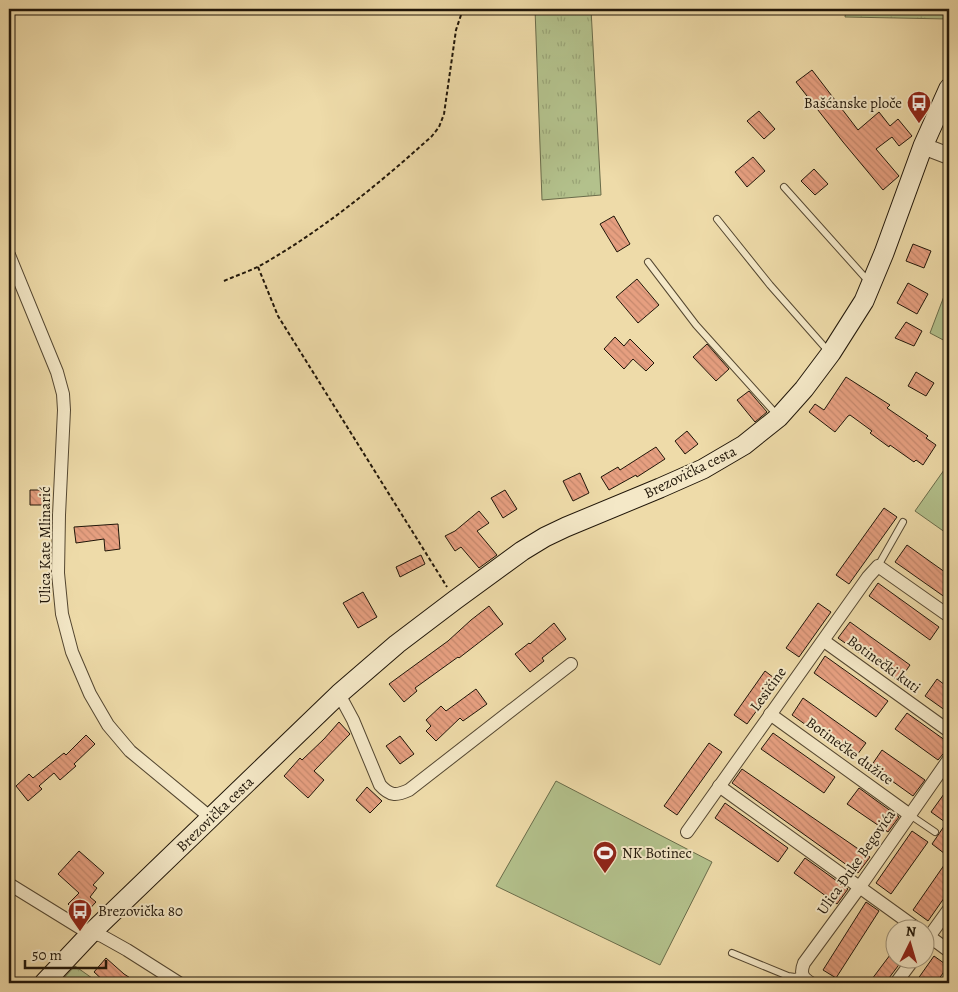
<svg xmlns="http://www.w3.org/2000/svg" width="958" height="992" viewBox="0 0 958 992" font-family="Alegreya,serif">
	<defs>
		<pattern id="grass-tufts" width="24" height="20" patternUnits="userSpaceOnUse" patternTransform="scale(1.25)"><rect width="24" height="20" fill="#b3c18c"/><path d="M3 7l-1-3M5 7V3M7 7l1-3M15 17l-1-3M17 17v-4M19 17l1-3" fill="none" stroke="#9aa577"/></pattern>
		<pattern id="building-back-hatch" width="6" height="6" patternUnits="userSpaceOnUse" patternTransform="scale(1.25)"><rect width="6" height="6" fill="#e69f80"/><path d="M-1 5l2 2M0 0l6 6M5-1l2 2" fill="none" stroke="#c5886d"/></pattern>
	</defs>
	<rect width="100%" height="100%" fill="#eedba9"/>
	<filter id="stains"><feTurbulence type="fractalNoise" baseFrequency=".004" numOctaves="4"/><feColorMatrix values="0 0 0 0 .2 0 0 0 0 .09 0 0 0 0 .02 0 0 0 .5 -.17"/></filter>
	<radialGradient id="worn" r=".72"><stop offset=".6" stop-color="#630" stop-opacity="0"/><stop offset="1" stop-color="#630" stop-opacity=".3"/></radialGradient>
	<!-- grass -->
	<g fill="url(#grass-tufts)" stroke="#6a6c4a">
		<path d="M535,9H591L601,195L542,200Z"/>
		<path d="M846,9H949V19L845,17Z"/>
		<path d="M75,966L99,983H59Z"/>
	</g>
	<!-- green -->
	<g fill="#b3c18c" stroke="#6a6c4a">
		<path d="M949,283V343L930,333Z"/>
		<path d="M949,463V535L915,511Z"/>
		<path d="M556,781L712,862L660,965L496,886Z"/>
	</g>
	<!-- building -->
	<g fill="url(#building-back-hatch)" stroke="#201609">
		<path d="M812,70L858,130L879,112L890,126L898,119L912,136L899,146L892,137L876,149L899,176L883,190L843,142L796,82Z"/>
		<path d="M759,111L775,129L764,139L747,121Z"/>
		<path d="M753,157L765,171L747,187L735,172Z"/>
		<path d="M814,169L828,184L815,195L801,181Z"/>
		<path d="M614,216L630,244L617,252L600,224Z"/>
		<path d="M913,244L931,251L924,268L906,261Z"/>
		<path d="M637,279L659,305L638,323L616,297Z"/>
		<path d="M908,283L928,294L917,314L897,303Z"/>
		<path d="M906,322L922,331L914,346L895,338Z"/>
		<path d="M615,337L624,346L630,339L654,363L646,371L633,359L624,369L604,349Z"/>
		<path d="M707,344L729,369L716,381L693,357Z"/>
		<path d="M916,372L934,383L926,396L908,386Z"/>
		<path d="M846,377L890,405L887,408L928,436L926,438L936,445L923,465L916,460L914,462L890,445L889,447L870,433L872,431L850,415L848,416L835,432L809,412L815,404L824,410Z"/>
		<path d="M749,391L767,412L755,422L737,400Z"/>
		<path d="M687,431L698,444L685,454L675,441Z"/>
		<path d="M656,447L665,459L637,477L636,475L609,490L601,477L618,467L620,470Z"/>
		<path d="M580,473L589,493L573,501L563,481Z"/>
		<path d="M30,490H45L44,505H30Z"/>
		<path d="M505,490L517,509L503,518L491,498Z"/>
		<path d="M884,508L897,517L849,584L836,575Z"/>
		<path d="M479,511L489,523L477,531L497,555L479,568L461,547L455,551L445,536L455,531Z"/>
		<path d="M118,524L120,549L105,551L104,539L76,543L74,527Z"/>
		<path d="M907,545L949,575V600L895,562Z"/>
		<path d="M421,555L425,564L400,577L396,567Z"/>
		<path d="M878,583L939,627L930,640L869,596Z"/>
		<path d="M363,592L377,617L358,628L343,603Z"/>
		<path d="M818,603L831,612L799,657L786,648Z"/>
		<path d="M489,606L503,624L459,658L458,657L415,688L417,691L404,702L389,684L448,641L471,620Z"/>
		<path d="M850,622L910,665L899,681L838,638Z"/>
		<path d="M554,623L566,639L542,658L544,661L530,672L515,654L529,643L530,644Z"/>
		<path d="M825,656L888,701L876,717L814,673Z"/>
		<path d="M765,671L778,681L747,724L734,715Z"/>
		<path d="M937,679L949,688V713L925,696Z"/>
		<path d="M476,689L487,704L463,721L460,718L436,741L426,731L431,726L426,720L441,706L446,711Z"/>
		<path d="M803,698L866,743L854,759L792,715Z"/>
		<path d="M907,713L949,743V750L943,754L938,760L895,729Z"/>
		<path d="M339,722L350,734L314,771L324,780L308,798L284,776L300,758L302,760L324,739Z"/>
		<path d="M773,733L835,777L824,793L761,749Z"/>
		<path d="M86,735L95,744L74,764L76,766L60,780L54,773L39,786L42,789L28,801L16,786L29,774L33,778L64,753L66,755Z"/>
		<path d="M400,736L414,754L400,764L386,746Z"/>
		<path d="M709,743L722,752L677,815L664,806Z"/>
		<path d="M882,750L925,780L913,796L871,766Z"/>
		<path d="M742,769L870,857L858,873L732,783Z"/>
		<path d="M367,787L382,801L370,813L356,800Z"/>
		<path d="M949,787V816L945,822L931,812Z"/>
		<path d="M859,788L899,817L888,832L847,804Z"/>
		<path d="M725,803L788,848L778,862L715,818Z"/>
		<path d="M949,819V857L932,844Z"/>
		<path d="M912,831L928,842L891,894L876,883Z"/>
		<path d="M79,851L104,873L93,885L97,888L90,897L96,902L82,917L68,904L79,893L58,874Z"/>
		<path d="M805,858L848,889L837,904L794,873Z"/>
		<path d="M949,858V891L928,921L913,910Z"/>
		<path d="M866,902L879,911L836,978L823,970Z"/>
		<path d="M896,947V960L901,962L889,978L888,983H869Z"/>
		<path d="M934,956L948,966L936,983H915Z"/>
		<path d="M106,958L124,974L138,983H106L94,972Z"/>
	</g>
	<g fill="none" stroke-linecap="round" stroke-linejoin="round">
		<defs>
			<g id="service">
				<path d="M784,187L870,283"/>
				<path d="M717,219L770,285L829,352"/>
				<path d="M648,262L696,325L778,416"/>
				<path d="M878,566L903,522"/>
				<path d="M910,815L935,832"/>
				<path d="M732,953L788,976L795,977L802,975"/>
			</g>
			<g id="minor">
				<path d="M9,255L57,372L63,394L64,410L59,515L58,573L62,614L72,652L90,694L108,725L130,751L211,818"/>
				<path d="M824,641L949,731"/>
				<path d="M339,694L353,720L380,785C390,796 396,796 409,790L571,664"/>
				<path d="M770,714L910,815"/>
				<path d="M719,786L919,930"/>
				<path d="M687,832L868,577L878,566L949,616"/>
				<path d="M9,884L82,929L102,936L127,950L179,983"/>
				<path d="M926,934L949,951"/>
				<path d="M926,941L949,909"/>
				<path d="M811,983C802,978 800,973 804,963L859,888L949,759"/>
				<path d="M896,983L913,960"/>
			</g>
			<path id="tertiary" d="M923,146L949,156"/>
			<path id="secondary" d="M44,983L91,933L339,694L397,644L455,600L522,551L545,537L566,527L660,488L703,469L744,445L779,417L804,389L831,353L864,301L884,253L923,146L949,88"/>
		</defs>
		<!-- service casing -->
		<use href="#service" stroke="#544731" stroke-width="8"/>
		<!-- minor casing -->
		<use href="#minor" stroke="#544731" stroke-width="14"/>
		<!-- tertiary casing -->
		<use href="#tertiary" stroke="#544731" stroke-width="18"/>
		<!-- secondary casing -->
		<use href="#secondary" stroke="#201609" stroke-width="21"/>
		<!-- path -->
		<g stroke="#201609" stroke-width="2" stroke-dasharray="4 2.5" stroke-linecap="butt">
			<path d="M258,267L278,316L447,587"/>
			<path d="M224,281C237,275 251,271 263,264C324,229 380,183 432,136L439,127L444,114L456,30L463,9"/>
		</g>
		<!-- service -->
		<use href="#service" stroke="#f4e8c7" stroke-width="6"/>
		<!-- minor -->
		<use href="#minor" stroke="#f4e8c7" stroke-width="12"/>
		<!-- tertiary -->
		<use href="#tertiary" stroke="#f4e8c7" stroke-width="16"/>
		<!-- secondary -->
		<use href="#secondary" stroke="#f4e8c7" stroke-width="19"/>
	</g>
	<!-- icons -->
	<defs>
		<symbol id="bus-pin" viewBox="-11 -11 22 30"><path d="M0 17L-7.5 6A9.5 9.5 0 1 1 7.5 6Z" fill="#8f2418" stroke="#f4e8c7"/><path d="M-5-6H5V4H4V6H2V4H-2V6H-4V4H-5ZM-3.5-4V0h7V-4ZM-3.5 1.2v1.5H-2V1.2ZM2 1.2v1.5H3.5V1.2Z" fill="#fff"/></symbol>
		<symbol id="stadium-pin" viewBox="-11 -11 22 30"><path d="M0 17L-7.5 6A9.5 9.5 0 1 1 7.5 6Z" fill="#8f2418" stroke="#f4e8c7"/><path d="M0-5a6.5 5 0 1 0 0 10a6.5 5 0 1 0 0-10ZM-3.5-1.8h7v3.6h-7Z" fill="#fff"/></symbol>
	</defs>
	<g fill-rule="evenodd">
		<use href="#bus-pin" x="905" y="89" width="28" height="38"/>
		<use href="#stadium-pin" x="591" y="839" width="28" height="38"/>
		<use href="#bus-pin" x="66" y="897" width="28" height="38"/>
	</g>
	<g text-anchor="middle" stroke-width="4" stroke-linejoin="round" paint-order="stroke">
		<!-- poi labels -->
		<g font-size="15" fill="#201609" stroke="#f4e8c7" text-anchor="start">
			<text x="902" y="108" text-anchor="end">Bašćanske ploče</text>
			<text x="622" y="858">NK Botinec</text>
			<text x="98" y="916">Brezovička 80</text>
		</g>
		<!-- street labels -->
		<g font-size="15" fill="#201609" stroke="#f4e8c7">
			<text transform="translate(690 472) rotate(-26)" y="5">Brezovička cesta</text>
			<text transform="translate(45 545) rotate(-90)" y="5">Ulica Kate Mlinarić</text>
			<text transform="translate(884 664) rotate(36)" y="5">Botinečki kuti</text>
			<text transform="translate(768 689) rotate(-54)" y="5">Lesičine</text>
			<text transform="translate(850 751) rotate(36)" y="5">Botinečke dužice</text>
			<text transform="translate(215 814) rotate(-44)" y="5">Brezovička cesta</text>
			<text transform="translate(856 862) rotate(-55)" y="5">Ulica Đuke Begovića</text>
		</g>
	</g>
	<!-- margin -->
	<rect width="958" height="992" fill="none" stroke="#eedba9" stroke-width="30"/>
	<rect x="10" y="10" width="938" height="972" fill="none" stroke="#201609" stroke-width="2.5"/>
	<rect x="15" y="15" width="928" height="962" fill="none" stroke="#201609"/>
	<!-- north arrow -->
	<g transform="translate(910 944) rotate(5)"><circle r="24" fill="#f4e8c7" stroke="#9f947b"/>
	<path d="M0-4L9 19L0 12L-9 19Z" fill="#8f2418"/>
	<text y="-8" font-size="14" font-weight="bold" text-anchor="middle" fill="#201609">N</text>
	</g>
	<!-- scale -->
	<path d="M25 960v8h81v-8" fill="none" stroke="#201609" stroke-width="2.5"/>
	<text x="32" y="960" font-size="15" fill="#201609" stroke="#f4e8c7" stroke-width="4" paint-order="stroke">50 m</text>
	<rect width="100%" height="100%" filter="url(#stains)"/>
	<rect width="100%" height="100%" fill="url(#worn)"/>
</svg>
